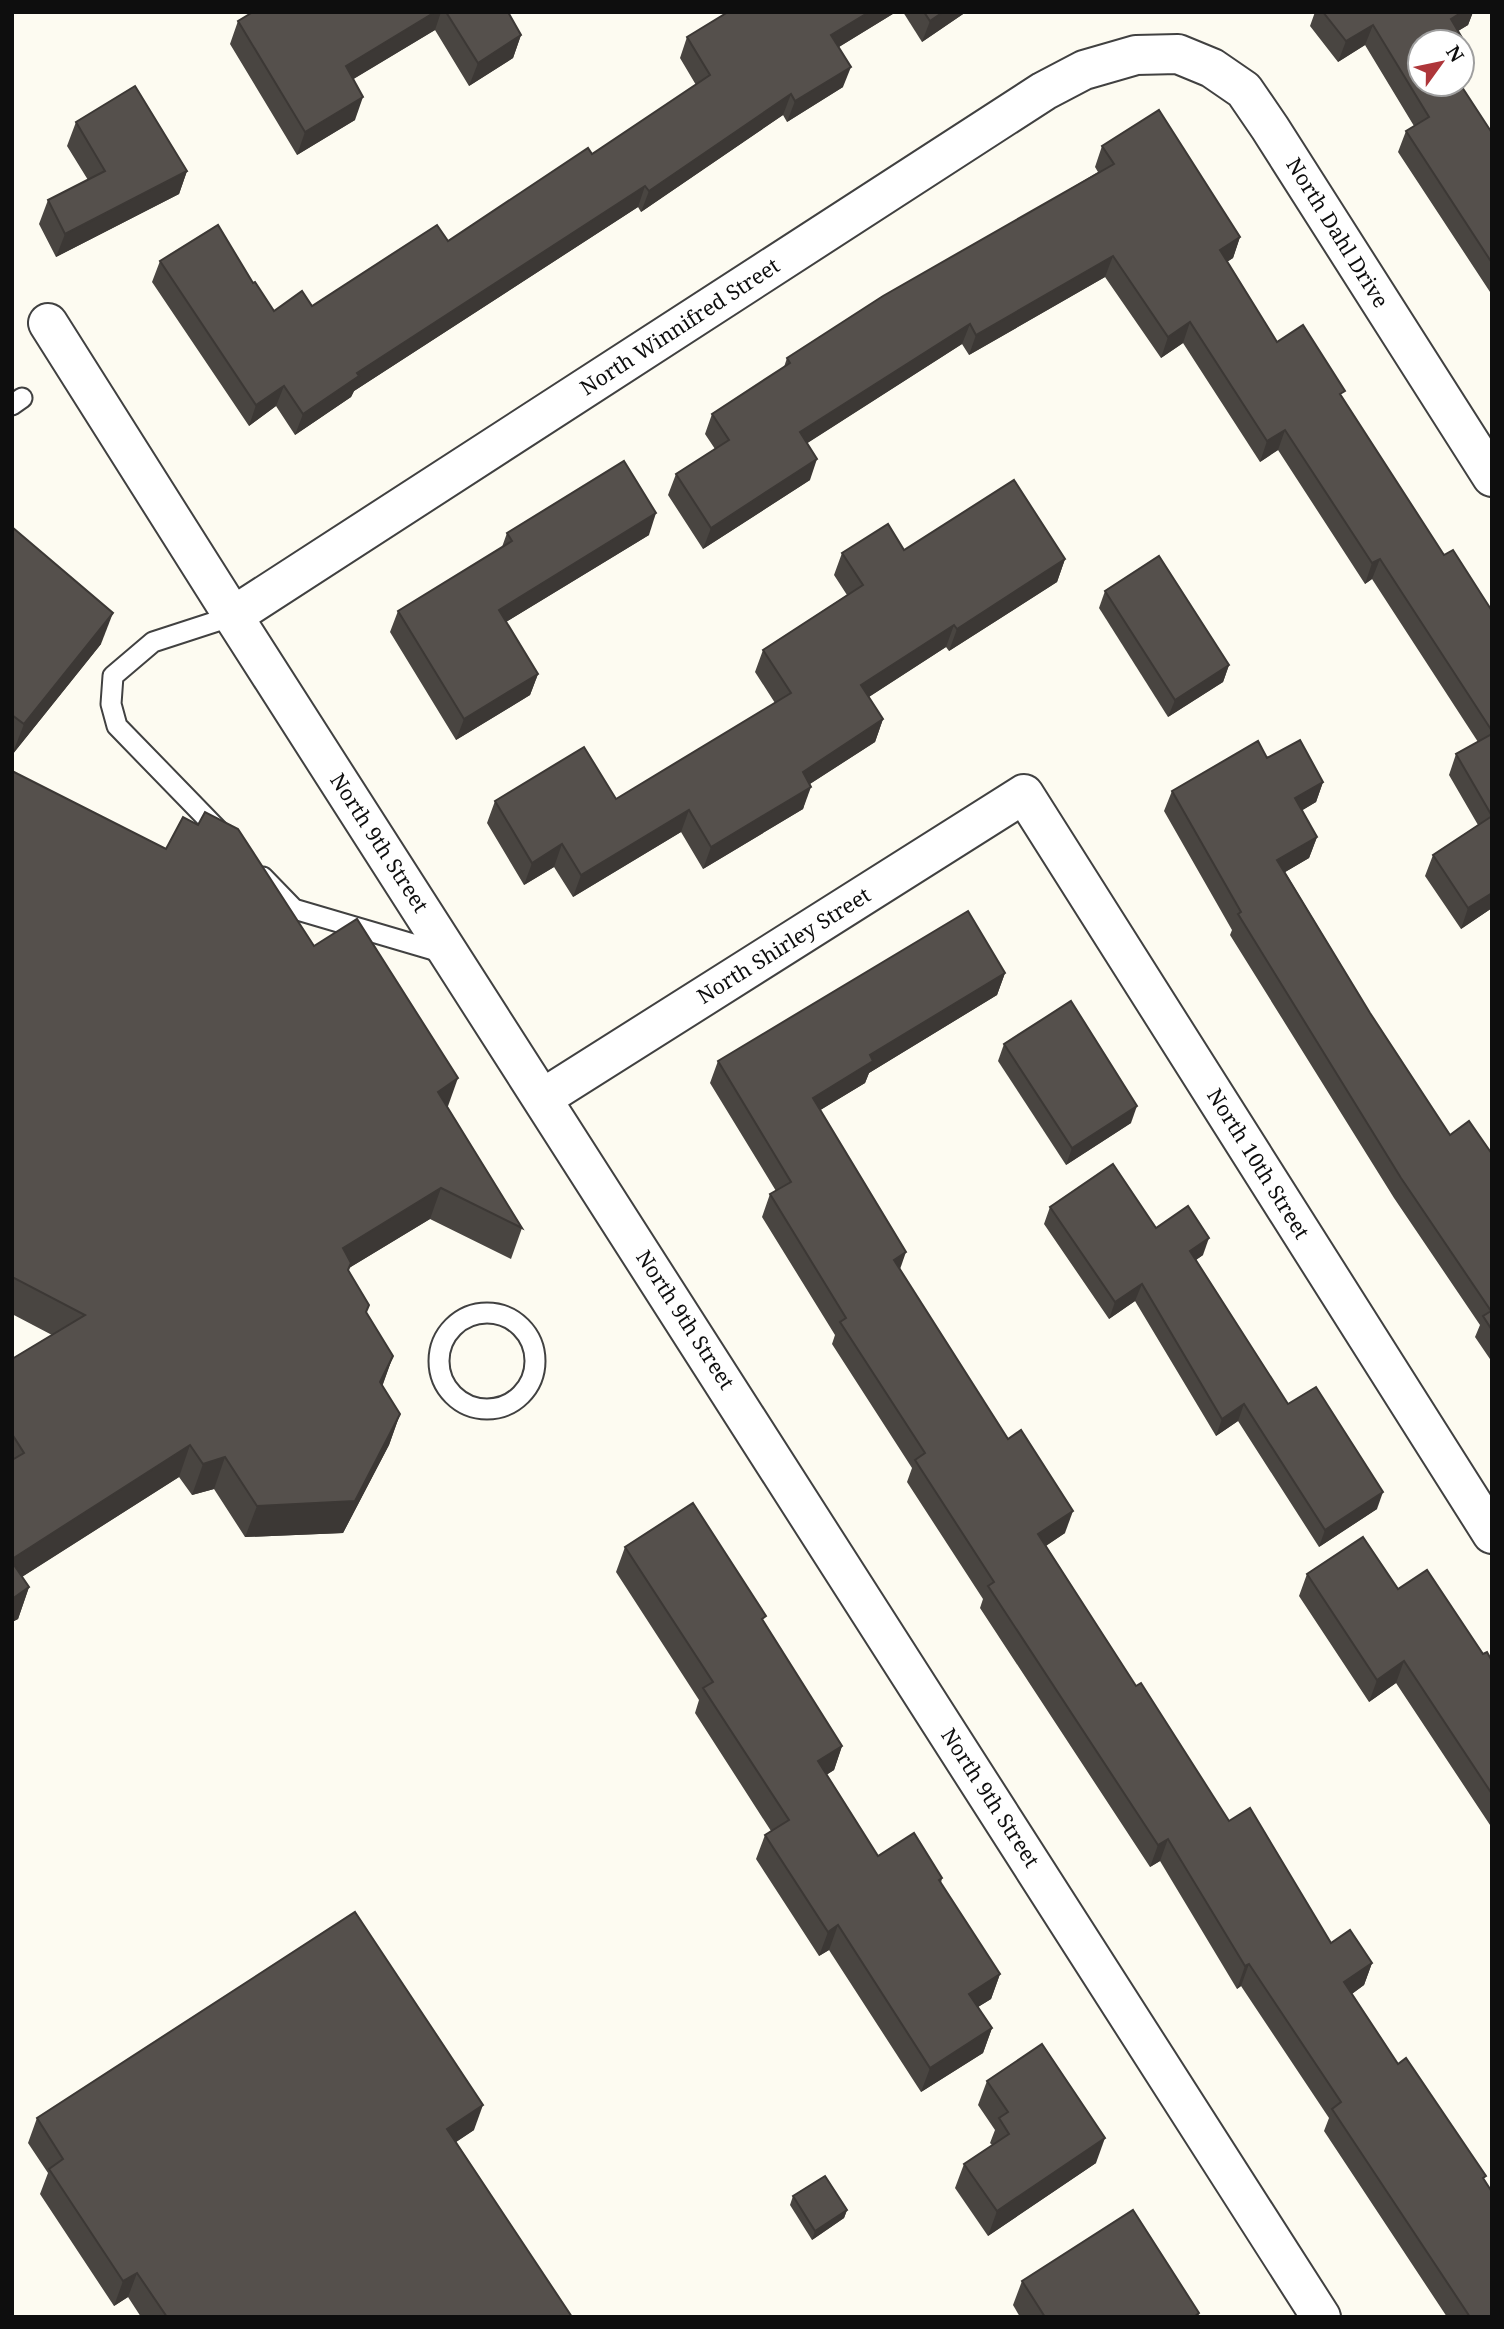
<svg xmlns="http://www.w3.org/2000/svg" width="1504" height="2329" viewBox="0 0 1504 2329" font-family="'Noto Serif',serif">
	<rect width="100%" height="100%" fill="#fdfbf1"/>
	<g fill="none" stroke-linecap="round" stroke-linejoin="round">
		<defs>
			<g id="service">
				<path d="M12,405L22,398"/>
				<path d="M220,832L117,726L111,704L113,676L153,642L233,616"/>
				<path d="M263,877L294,909L447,954"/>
				<circle cx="487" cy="1361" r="48"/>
			</g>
			<g id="minor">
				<path d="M48,323L233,616L1321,2317"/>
				<path d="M233,616L1044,91L1084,70L1136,55L1178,54L1212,68L1244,90L1270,128L1492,477"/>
				<path d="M543,1098L1024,794L1492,1534"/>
			</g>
		</defs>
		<!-- service casing -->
		<use href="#service" stroke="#414141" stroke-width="23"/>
		<!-- minor casing -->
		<use href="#minor" stroke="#414141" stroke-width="42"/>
		<!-- service -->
		<use href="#service" stroke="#fff" stroke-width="19"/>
		<!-- minor -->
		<use href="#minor" stroke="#fff" stroke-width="38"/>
	</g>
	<!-- wall -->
	<g fill="#494541">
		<path d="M253,12H510L509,13L521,35L513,58L469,86L435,30L353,79L355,120L297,155L230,44L238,21Z"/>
		<path d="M728,12H896L839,47L843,87L787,122L783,115L641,212L638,207L354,391L351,397L295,435L276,406L249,426L152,282L160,261L253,283L274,311L312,306L448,241L592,154L696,85L680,58L687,37Z"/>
		<path d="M903,12H966L922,42Z"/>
		<path d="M1315,12H1473L1468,25L1458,31L1472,55L1465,76L1420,42L1492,133V295L1398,152L1406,131L1414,126L1365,45L1338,62L1310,26Z"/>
		<path d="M76,122L187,171L179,194L56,257L39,224L48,200L88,180L67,146Z"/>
		<path d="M1102,146L1240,237L1233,258L1227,262L1277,342L1342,397L1444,555L1492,611V908L1461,929L1425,876L1433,855L1478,825L1449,775L1456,754L1478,742L1372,579L1365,584L1278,450L1260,462L1183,343L1161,358L1105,277L969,355L962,344L807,443L810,480L703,549L668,495L676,474L715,449L705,434L712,414L784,367L787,358L1098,172L1095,167Z"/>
		<path d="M12,527L101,644L12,755Z"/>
		<path d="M507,533L649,535L506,622L538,674L530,695L456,740L390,632L398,611L502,547Z"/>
		<path d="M904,550L1065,559L1057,582L949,651L946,647L869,697L883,719L875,742L810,784L803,809L703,869L681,832L573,897L554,867L524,885L487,823L495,801L616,799L775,703L755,672L763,650L847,595L834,575L842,553Z"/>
		<path d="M1105,591L1229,665L1223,682L1168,717L1099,608Z"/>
		<path d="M1267,758L1323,782L1316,802L1302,810L1317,837L1309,858L1285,872L1370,1013L1450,1135L1492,1154V1362L1475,1337L1480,1325L1394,1198L1230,935L1232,930L1164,811L1172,791Z"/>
		<path d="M12,771L314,946L448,1108L522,1228L511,1259L430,1219L349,1268L348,1271L366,1313L393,1356L382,1386L400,1414L389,1445L343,1533L245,1537L214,1489L192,1495L179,1477L22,1577L29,1587L18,1619L12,1622V1359L52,1335L12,1314Z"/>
		<path d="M1005,973L997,995L869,1073L865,1083L820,1110L900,1269L1065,1533L1046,1546L1136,1686L1229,1821L1331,1943L1372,1963L1364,1985L1352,1994L1398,2064L1484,2180L1492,2317H1447L1324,2131L1329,2118L1241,1986L1237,1989L1160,1861L1150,1867L980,1608L983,1599L907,1482L912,1468L832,1344L835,1335L762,1217L770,1194L776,1191L710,1083L718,1061Z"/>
		<path d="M1004,1044L1131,1123L1066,1165L998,1061Z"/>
		<path d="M1050,1207L1156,1228L1203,1255L1196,1260L1288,1404L1377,1509L1319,1547L1238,1421L1216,1436L1135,1301L1109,1319L1044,1224Z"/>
		<path d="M625,1547L764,1622L842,1746L834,1770L826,1775L878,1856L942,1878L941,1883L1000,1974L991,1999L978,2007L992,2028L983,2053L921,2092L829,1950L819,1956L756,1859L765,1835L771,1831L695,1713L699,1700L616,1572Z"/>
		<path d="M1307,1574L1398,1589L1492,1661V1828L1396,1683L1369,1702L1299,1596Z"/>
		<path d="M987,2081L1096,2163L988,2236L955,2188L964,2164L992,2145L990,2143L995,2130L978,2105Z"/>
		<path d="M37,2118L474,2130L456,2142L572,2317H141L128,2297L114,2306L40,2194L48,2173L28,2143Z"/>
		<path d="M793,2196L847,2210L844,2218L812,2240L790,2205Z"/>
		<path d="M1022,2281L1199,2313L1198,2317H1020L1013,2305Z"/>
	</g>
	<!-- shaded-wall -->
	<g fill="#3c3835">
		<path d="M435,12H441L435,30L337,89L346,66Z"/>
		<path d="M869,12H896L824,56L831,35Z"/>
		<path d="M943,12H966L922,42L930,21Z"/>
		<path d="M1462,12H1473L1468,25L1443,40L1451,19Z"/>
		<path d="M1373,25L1365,45L1338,62L1346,41Z"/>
		<path d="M521,35L513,58L469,86L478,63Z"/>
		<path d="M1472,55L1465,76L1462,77V61Z"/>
		<path d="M851,67L843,87L787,122L795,101Z"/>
		<path d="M791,94L783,115L641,212L649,191Z"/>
		<path d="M363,97L355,120L297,155L305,132Z"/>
		<path d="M187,171L179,194L56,257L65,234Z"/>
		<path d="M645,186L638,207L354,391L351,397L295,435L303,414L357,373Z"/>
		<path d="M1240,237L1233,258L1212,271L1220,250Z"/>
		<path d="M1113,256L1105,277L969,355L976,335Z"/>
		<path d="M1190,322L1183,343L1161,358L1168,337Z"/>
		<path d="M970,324L962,344L792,453L800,432Z"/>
		<path d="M284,386L276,406L249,426L256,405Z"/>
		<path d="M1285,430L1278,450L1260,462L1267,441Z"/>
		<path d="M817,459L810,480L703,549L711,528Z"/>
		<path d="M656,513L649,535L491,631L499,610Z"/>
		<path d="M1065,559L1057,582L949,651L957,629Z"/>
		<path d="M1380,559L1372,579L1365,584L1372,563Z"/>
		<path d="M113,613L101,644L12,755L24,724Z"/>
		<path d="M954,625L946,647L853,707L861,685Z"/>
		<path d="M1229,665L1223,682L1168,717L1175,700Z"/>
		<path d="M538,674L530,695L456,740L464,719Z"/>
		<path d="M883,719L875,742L794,794L803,772Z"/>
		<path d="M1323,782L1316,802L1288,819L1295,798Z"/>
		<path d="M811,787L803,809L703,869L711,847Z"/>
		<path d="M689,810L681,832L573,897L581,875Z"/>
		<path d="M1317,837L1309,858L1270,881L1277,860Z"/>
		<path d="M562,844L554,867L524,885L532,863Z"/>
		<path d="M1492,893V908L1461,929L1468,908Z"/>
		<path d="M1005,973L997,995L869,1073L865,1083L804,1120L813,1098L870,1055Z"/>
		<path d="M458,1078L447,1109L438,1092Z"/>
		<path d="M1137,1106L1131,1123L1066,1165L1072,1148Z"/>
		<path d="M441,1188L430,1219L349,1268L340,1294L343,1248Z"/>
		<path d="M1209,1238L1203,1255L1184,1268L1190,1251Z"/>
		<path d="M906,1252L898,1275L894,1260Z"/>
		<path d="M1142,1284L1135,1301L1109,1319L1115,1302Z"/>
		<path d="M393,1356L382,1387L380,1382Z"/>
		<path d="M1244,1404L1238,1421L1216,1436L1222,1419Z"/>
		<path d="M400,1414L389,1445L343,1533L245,1537L257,1506Z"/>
		<path d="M190,1445L179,1477L12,1583V1559Z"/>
		<path d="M225,1457L214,1489L192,1495L203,1464Z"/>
		<path d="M1383,1492L1377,1509L1319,1547L1325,1530Z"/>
		<path d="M1073,1511L1065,1533L1030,1556L1038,1534Z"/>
		<path d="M29,1587L18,1619L12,1622V1599Z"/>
		<path d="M1404,1661L1396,1683L1369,1702L1377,1680Z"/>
		<path d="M842,1746L834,1770L809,1786L818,1761Z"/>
		<path d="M1168,1839L1160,1861L1150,1867L1158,1845Z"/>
		<path d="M838,1925L829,1950L819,1956L828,1932Z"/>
		<path d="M1372,1963L1364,1985L1336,2005L1344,1982Z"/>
		<path d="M1249,1964L1241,1986L1237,1989L1245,1966Z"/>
		<path d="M1000,1974L991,1999L960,2018L969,1994Z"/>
		<path d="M992,2028L983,2053L921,2092L930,2068Z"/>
		<path d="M483,2105L474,2130L438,2154L447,2129Z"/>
		<path d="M1105,2138L1096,2163L988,2236L997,2211Z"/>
		<path d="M847,2210L844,2218L812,2240L815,2231Z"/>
		<path d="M137,2273L128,2297L114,2306L123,2281Z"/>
	</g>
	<!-- building -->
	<g fill="#55504c" stroke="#3c3835" stroke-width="2">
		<path d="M253,12H435L346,66L363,97L305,132L238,21Z"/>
		<path d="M446,12H508L521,35L478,63Z"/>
		<path d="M728,12H869L831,35L851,67L795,101L791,94L649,191L645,186L357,373L359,376L303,414L284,386L256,405L160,261L218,225L253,283L255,282L274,311L302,291L312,306L437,225L448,241L588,148L592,154L710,75L687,37Z"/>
		<path d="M924,12H943L930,21Z"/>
		<path d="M1323,12H1462L1451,19L1472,55L1462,61V42H1420V84H1460L1492,133V263L1406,131L1429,117L1373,25L1346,41Z"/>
		<path d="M135,86L187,171L65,234L48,200L105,171L76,122Z"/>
		<path d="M1159,110L1240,237L1220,250L1277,342L1303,325L1345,391L1340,394L1444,555L1453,550L1492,611V731L1380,559L1372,563L1285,430L1267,441L1190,322L1168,337L1113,256L976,335L970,324L800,432L817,459L711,528L676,474L729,440L712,414L790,363L787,358L883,296L1114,164L1102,146Z"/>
		<path d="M624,461L656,513L499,610L538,674L464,719L398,611L512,541L507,533Z"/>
		<path d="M1014,480L1065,559L957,629L954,625L861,685L883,719L803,772L811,787L711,847L689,810L581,875L562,844L532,863L495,801L584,747L616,799L791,693L763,650L863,585L842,553L888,524L904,550Z"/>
		<path d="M12,527L113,613L24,724L12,715Z"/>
		<path d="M1159,556L1229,665L1175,700L1105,591Z"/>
		<path d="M1492,734V816L1456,754Z"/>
		<path d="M1300,740L1323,782L1295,798L1317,837L1277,860L1370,1013L1450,1135L1469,1121L1492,1154V1330L1483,1316L1491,1311L1401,1178L1238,914L1241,912L1172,791L1258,741L1267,758Z"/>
		<path d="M12,771L166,849L183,817L198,825L205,812L238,829L314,946L357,919L458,1078L438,1092L522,1228L441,1188L343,1248L351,1263L348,1270L369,1305L366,1312L393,1356L380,1382L400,1414L355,1501L257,1506L225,1457L203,1464L190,1445L12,1559V1460L24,1453L12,1434V1359L85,1315L12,1277Z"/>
		<path d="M1492,816V893L1468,908L1433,855Z"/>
		<path d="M968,911L1005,973L870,1055L873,1061L813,1098L906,1252L894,1260L1008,1439L1021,1430L1073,1511L1038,1534L1136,1686L1141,1683L1229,1821L1250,1808L1331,1943L1350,1930L1372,1963L1344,1982L1398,2064L1406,2058L1486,2176L1483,2178L1492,2192V2317H1470L1332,2109L1341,2102L1249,1964L1245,1966L1168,1839L1158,1845L988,1586L994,1582L915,1460L925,1453L840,1322L846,1318L770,1194L791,1182L718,1061Z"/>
		<path d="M1071,1001L1137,1106L1072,1148L1004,1044Z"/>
		<path d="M1113,1164L1156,1228L1188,1206L1209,1238L1190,1251L1288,1404L1316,1387L1383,1492L1325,1530L1244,1404L1222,1419L1142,1284L1115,1302L1050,1207Z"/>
		<path d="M693,1503L766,1616L762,1619L842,1746L818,1761L878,1856L914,1833L942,1878L939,1880L1000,1974L969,1994L992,2028L930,2068L838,1925L828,1932L765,1835L789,1820L703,1688L713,1682L625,1547Z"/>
		<path d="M1363,1537L1398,1589L1427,1570L1483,1654L1487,1652L1492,1661V1794L1404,1661L1377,1680L1307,1574Z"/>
		<path d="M12,1562L29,1587L12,1599Z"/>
		<path d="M355,1912L483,2105L447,2129L572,2317H167L137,2273L123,2281L49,2169L63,2159L37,2118Z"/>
		<path d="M1042,2044L1105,2138L997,2211L964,2164L1009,2134L999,2118L1008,2112L987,2081Z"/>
		<path d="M825,2176L847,2210L815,2231L793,2196Z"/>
		<path d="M1133,2210L1199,2313L1194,2317H1045L1022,2281Z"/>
	</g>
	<g text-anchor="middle" stroke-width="7" stroke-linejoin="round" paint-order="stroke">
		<!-- street labels -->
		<g font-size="21" fill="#0e0e0e" stroke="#fff">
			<text transform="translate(1337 233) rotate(58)" y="7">North Dahl Drive</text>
			<text transform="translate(680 327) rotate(-33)" y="7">North Winnifred Street</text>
			<text transform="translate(379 843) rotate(57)" y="7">North 9th Street</text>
			<text transform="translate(784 946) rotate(-32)" y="7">North Shirley Street</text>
			<text transform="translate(1258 1164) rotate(58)" y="7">North 10th Street</text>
			<text transform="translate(685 1320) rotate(57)" y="7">North 9th Street</text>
			<text transform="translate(990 1798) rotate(57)" y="7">North 9th Street</text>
		</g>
	</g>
	<!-- border -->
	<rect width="1504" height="2329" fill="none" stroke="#0e0e0e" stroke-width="28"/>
	<!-- north arrow -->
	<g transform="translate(1441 63) rotate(57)"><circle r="33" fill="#ffffff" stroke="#9f9f9f" stroke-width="2"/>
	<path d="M0-5L12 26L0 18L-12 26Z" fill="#ae363a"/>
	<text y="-10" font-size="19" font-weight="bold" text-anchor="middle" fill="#0e0e0e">N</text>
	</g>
</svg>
